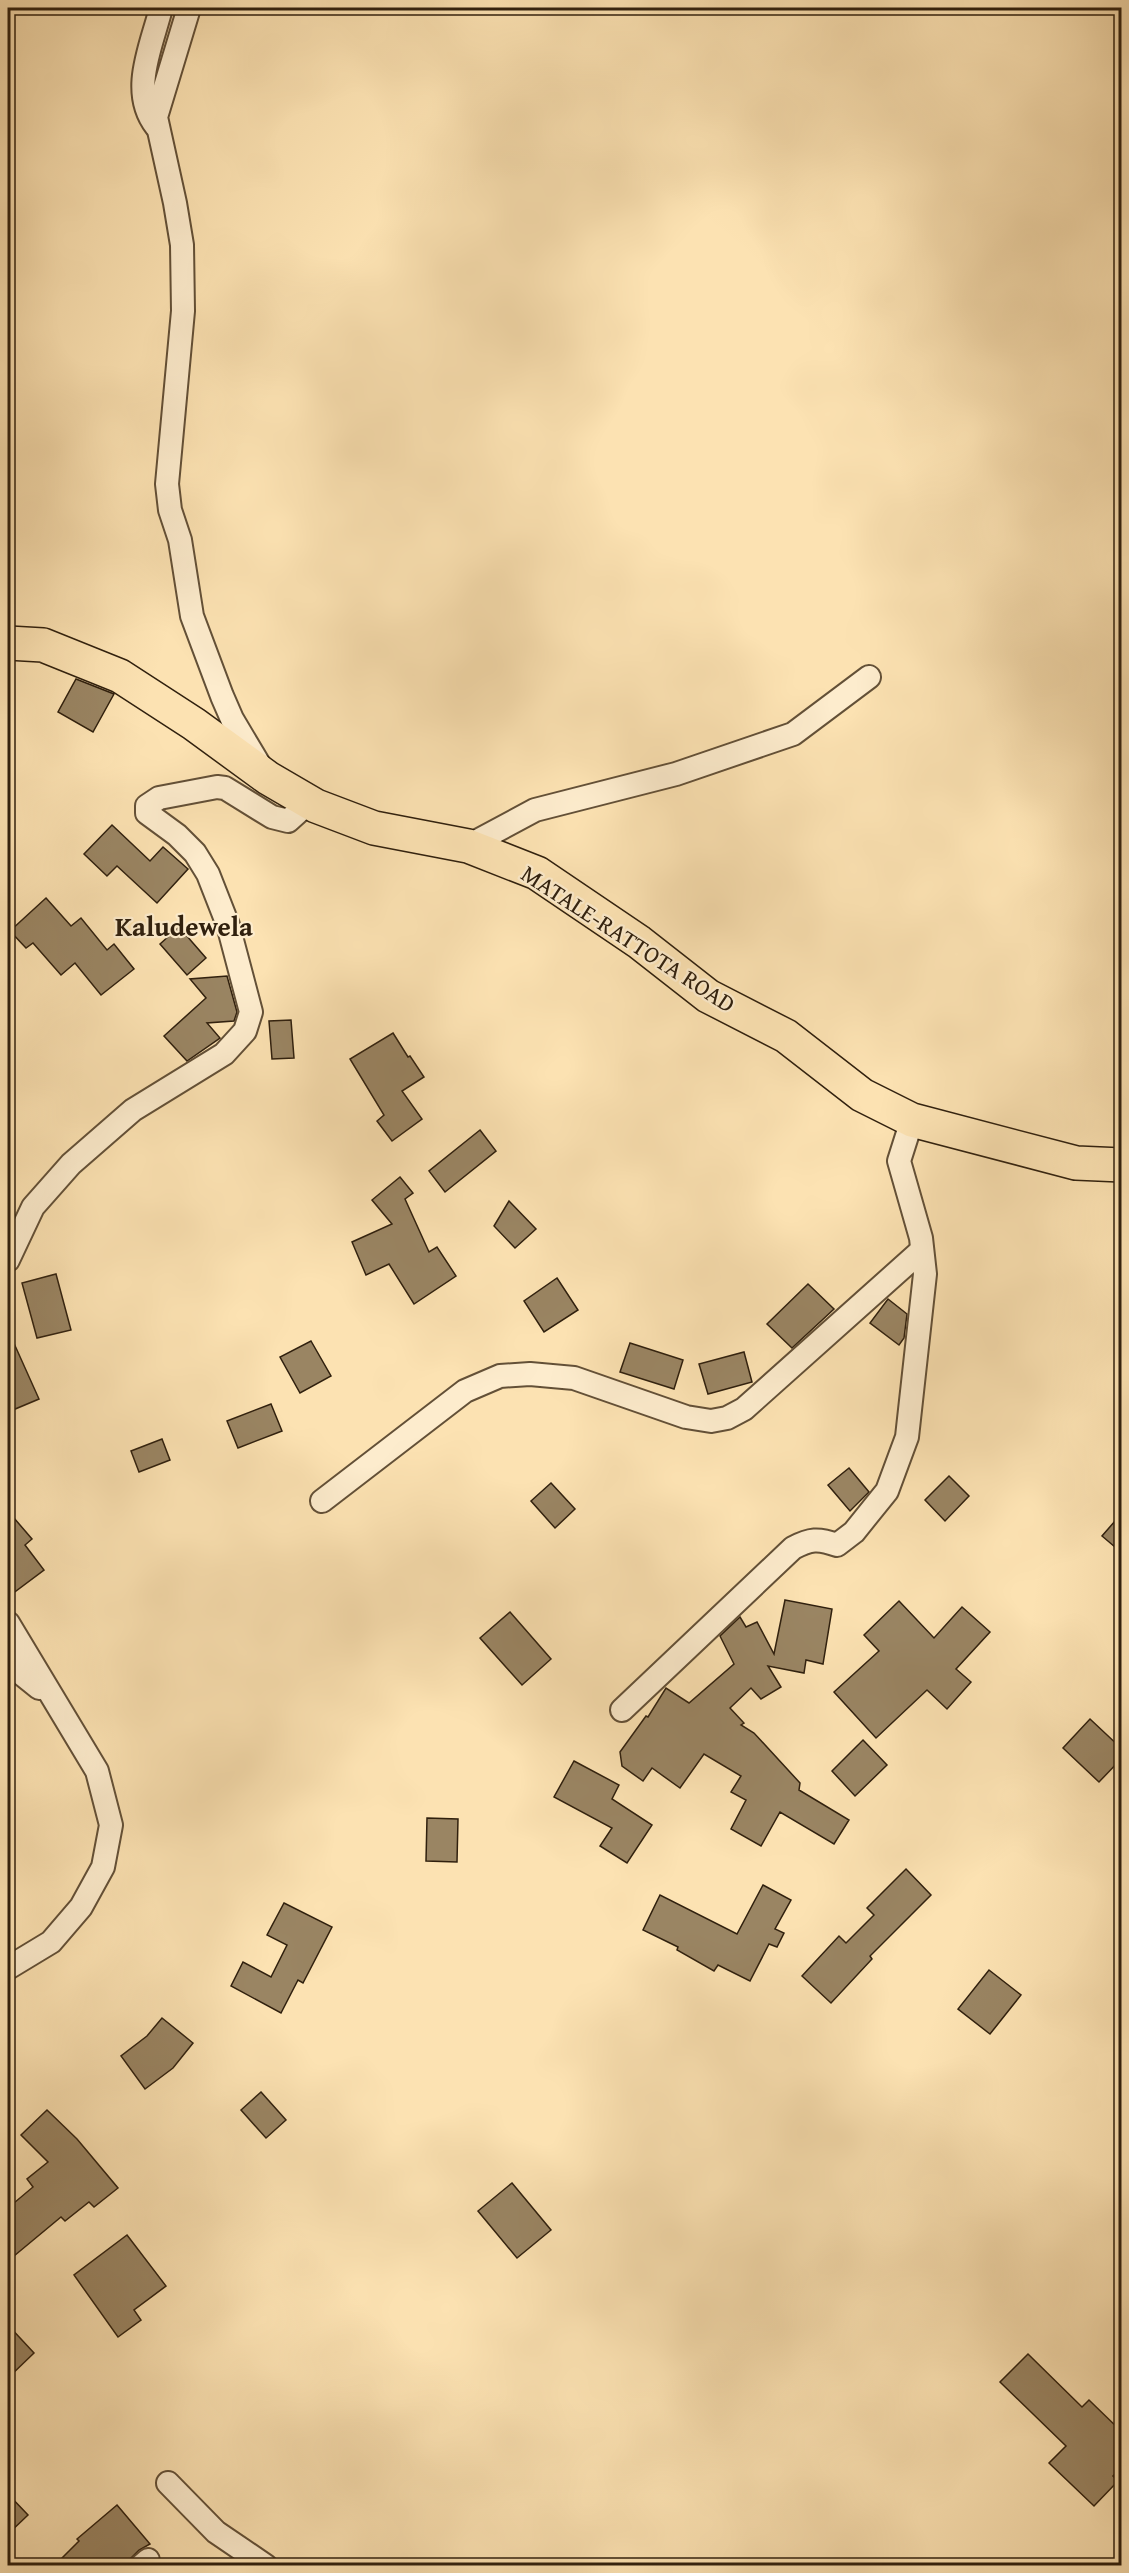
<svg xmlns="http://www.w3.org/2000/svg" width="1129" height="2573" viewBox="0 0 1129 2573" font-family="'Gentium Book Plus',serif">
	<rect width="100%" height="100%" fill="#fce2b2"/>
	<filter id="stains"><feTurbulence type="fractalNoise" baseFrequency=".00333" numOctaves="4"/><feColorMatrix values="0 0 0 0 .2 0 0 0 0 .09 0 0 0 0 .02 0 0 0 .5 -.17"/></filter>
	<radialGradient id="worn" r=".72"><stop offset=".6" stop-color="#630" stop-opacity="0"/><stop offset="1" stop-color="#630" stop-opacity=".3"/></radialGradient>
	<!-- building -->
	<g fill="#9a8563" stroke="#30200e" stroke-width="1.5">
		<path d="M76,679L114,694L93,732L58,712Z"/>
		<path d="M112,825L150,861L163,847L188,869L157,903L117,866L107,876L84,854Z"/>
		<path d="M46,898L71,926L81,918L107,950L114,944L134,969L101,995L75,963L61,975L33,943L26,948L10,931Z"/>
		<path d="M179,927L206,958L187,975L160,944Z"/>
		<path d="M227,976L237,1012L234,1021L207,1023L220,1038L187,1061L164,1036L206,998L190,979Z"/>
		<path d="M291,1020L294,1058L272,1059L269,1021Z"/>
		<path d="M393,1033L408,1057L410,1056L424,1077L402,1091L422,1119L392,1141L377,1121L384,1115L350,1059Z"/>
		<path d="M480,1130L496,1151L445,1192L429,1171Z"/>
		<path d="M400,1177L413,1193L405,1199L429,1252L437,1247L456,1276L414,1304L389,1264L366,1275L352,1242L392,1224L372,1200Z"/>
		<path d="M509,1201L536,1229L515,1248L494,1226Z"/>
		<path d="M56,1274L71,1330L37,1338L22,1283Z"/>
		<path d="M557,1278L578,1310L544,1332L524,1301Z"/>
		<path d="M808,1284L834,1309L792,1348L767,1324Z"/>
		<path d="M888,1299L907,1314L904,1338L899,1345L870,1323Z"/>
		<path d="M8,1330L39,1399L8,1412Z"/>
		<path d="M311,1341L331,1376L300,1393L280,1357Z"/>
		<path d="M630,1343L683,1360L674,1389L620,1372Z"/>
		<path d="M744,1352L752,1382L708,1394L699,1364Z"/>
		<path d="M271,1404L282,1431L238,1448L227,1421Z"/>
		<path d="M162,1439L170,1460L139,1472L131,1451Z"/>
		<path d="M849,1468L869,1492L850,1511L828,1485Z"/>
		<path d="M949,1476L969,1496L945,1521L925,1500Z"/>
		<path d="M551,1483L575,1509L555,1528L531,1501Z"/>
		<path d="M8,1511L32,1539L25,1545L44,1570L8,1597Z"/>
		<path d="M1122,1513V1553L1102,1536Z"/>
		<path d="M785,1600L832,1609L823,1664L806,1660L804,1673L768,1666L781,1687L761,1699L751,1688L730,1708L744,1723L741,1725L754,1733L800,1783L799,1790L849,1820L834,1844L780,1812L761,1846L731,1829L746,1800L731,1792L741,1776L704,1754L680,1788L652,1768L643,1781L622,1766L620,1752L646,1716L648,1717L666,1688L689,1703L734,1664L720,1636L740,1617L746,1627L757,1622L774,1654Z"/>
		<path d="M899,1601L934,1638L962,1607L990,1632L956,1669L971,1682L947,1709L927,1690L876,1738L834,1692L879,1651L864,1635Z"/>
		<path d="M510,1612L551,1659L522,1685L480,1638Z"/>
		<path d="M1090,1719L1122,1749V1758L1099,1782L1063,1748Z"/>
		<path d="M863,1740L887,1765L855,1796L832,1771Z"/>
		<path d="M574,1761L619,1785L612,1799L652,1825L627,1863L600,1846L612,1828L554,1797Z"/>
		<path d="M427,1818L458,1819L457,1862L426,1861Z"/>
		<path d="M906,1869L931,1895L870,1956L872,1959L831,2003L802,1976L839,1936L846,1943L874,1915L867,1908Z"/>
		<path d="M763,1885L791,1900L775,1929L784,1933L777,1947L769,1944L750,1981L718,1965L714,1971L677,1950L678,1947L643,1930L660,1895L737,1934Z"/>
		<path d="M284,1903L332,1927L303,1983L298,1980L281,2013L231,1986L243,1962L271,1977L287,1945L267,1935Z"/>
		<path d="M989,1970L1021,1995L990,2034L958,2009Z"/>
		<path d="M162,2018L193,2043L173,2068L145,2089L121,2056L147,2036Z"/>
		<path d="M261,2092L286,2120L266,2138L241,2110Z"/>
		<path d="M47,2110L77,2139L118,2188L94,2207L89,2202L65,2221L61,2217L8,2261V2208L33,2187L27,2179L48,2162L21,2135Z"/>
		<path d="M512,2183L551,2230L517,2258L478,2211Z"/>
		<path d="M127,2235L166,2286L134,2310L141,2320L118,2337L74,2275Z"/>
		<path d="M8,2325L34,2353L8,2378Z"/>
		<path d="M1028,2354L1082,2407L1089,2400L1122,2432V2467L1113,2476L1118,2481L1094,2506L1049,2463L1066,2446L1000,2382Z"/>
		<path d="M8,2494L28,2515L8,2534Z"/>
		<path d="M117,2505L150,2544L139,2550L124,2565H55L79,2541L77,2539Z"/>
	</g>
	<g fill="none" stroke-linecap="round" stroke-linejoin="round">
		<defs>
			<g id="minor">
				<path d="M189,8L156,117L175,203L182,245L183,311L167,484L170,510L180,540L192,616L222,696L232,719L260,766"/>
				<path d="M156,126C129,91 152,45 161,8"/>
				<path d="M468,846L535,810L676,774L793,734L869,677"/>
				<path d="M8,1260L33,1207L71,1164L133,1110L224,1054L245,1031L251,1012L228,925L208,874L195,853L177,835L147,813V806L159,798L217,787L225,788L272,817L288,821L298,812L305,799"/>
				<path d="M322,1501L465,1391L500,1376L530,1374L574,1378L686,1417L711,1421L727,1418L744,1409L922,1250"/>
				<path d="M8,1623L97,1771L111,1825L103,1867L81,1907L51,1942L8,1968"/>
				<path d="M8,1663L39,1688"/>
				<path d="M622,1710L793,1548C810,1539 818,1538 837,1545L854,1532L887,1491L907,1437L925,1274L921,1238L899,1161L912,1120"/>
				<path d="M168,2483L216,2532L266,2566"/>
				<path d="M141,2566L148,2560"/>
			</g>
			<path id="primary" d="M8,643L43,645L120,676L194,724L268,778L316,806L374,828L468,846L537,873L639,942L708,996L786,1036L862,1095L912,1120L1076,1163L1122,1165"/>
		</defs>
		<!-- minor casing -->
		<use href="#minor" stroke="#635037" stroke-width="26"/>
		<!-- primary casing -->
		<use href="#primary" stroke="#30200e" stroke-width="36"/>
		<!-- minor -->
		<use href="#minor" stroke="#fdeccd" stroke-width="22"/>
		<!-- primary -->
		<use href="#primary" stroke="#fce2b2" stroke-width="33"/>
	</g>
	<g text-anchor="middle" stroke-width="4.5" stroke-linejoin="round" paint-order="stroke">
		<!-- street labels -->
		<g font-size="24" fill="#30200e" stroke="#fdeccd">
			<text transform="translate(628 939) rotate(33)" y="8">MATALE-RATTOTA ROAD</text>
		</g>
		<!-- quarter labels -->
		<g font-size="27" font-weight="bold" fill="#30200e" stroke="#fdeccd">
			<text x="184" y="936">Kaludewela</text>
		</g>
	</g>
	<!-- margin -->
	<rect width="1129" height="2573" fill="none" stroke="#fce2b2" stroke-width="30"/>
	<rect x="9" y="9" width="1111" height="2555" fill="none" stroke="#30200e" stroke-width="3"/>
	<rect x="15" y="15" width="1099" height="2543" fill="none" stroke="#30200e" stroke-width="1.5"/>
	<rect width="100%" height="100%" filter="url(#stains)"/>
	<rect width="100%" height="100%" fill="url(#worn)"/>
</svg>
